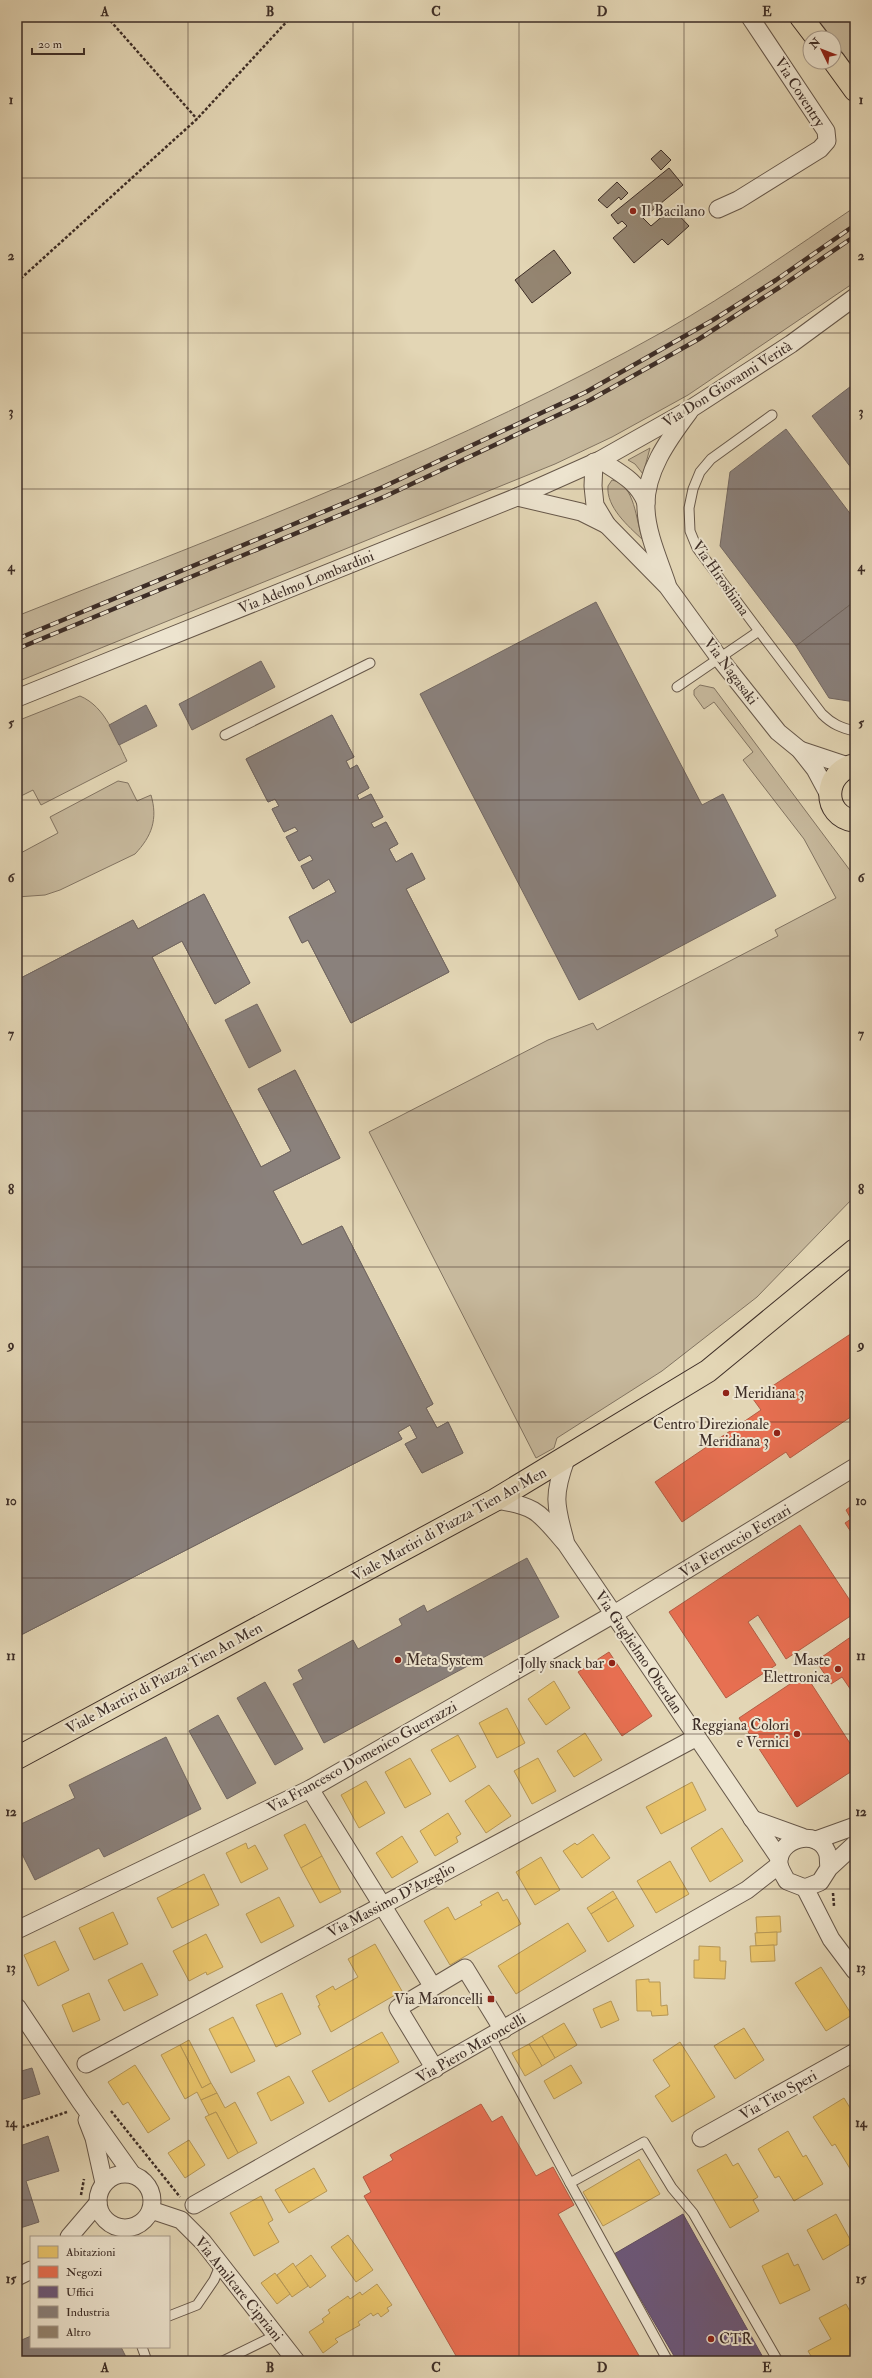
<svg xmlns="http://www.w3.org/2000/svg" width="872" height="2378" viewBox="0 0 872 2378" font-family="'IM FELL Double Pica',serif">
	<rect width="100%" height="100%" fill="#e3d6b5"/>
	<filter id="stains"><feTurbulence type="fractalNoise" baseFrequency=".005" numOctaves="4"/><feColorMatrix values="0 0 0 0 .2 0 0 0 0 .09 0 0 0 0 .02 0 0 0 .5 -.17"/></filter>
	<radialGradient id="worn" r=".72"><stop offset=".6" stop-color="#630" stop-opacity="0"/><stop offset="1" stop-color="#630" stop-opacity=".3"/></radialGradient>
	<!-- green -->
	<g fill="#c7b99d" stroke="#827462">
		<path d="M816,17H855V70L834,41V38H832Z"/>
		<path d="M855,207V282L688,395L612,437L555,464L17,682V616C236,529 460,446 666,330C731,293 793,249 855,207Z"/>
		<path d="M650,448L643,474L635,464L628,460Z"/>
		<path d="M612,480C636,485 635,520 643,540C628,526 606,507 608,486Z"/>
		<path d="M700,685L714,688L855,877V1196L757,1297L662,1371L557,1438L554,1448L536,1458L369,1132L548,1040L593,1023L597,1030L778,936L775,930L836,898L804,839L743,760L753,752L714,702L704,709L694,695V690Z"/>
		<path d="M80,696C106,707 115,737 127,761L41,805L33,790L17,798V721Z"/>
		<path d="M118,781L128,783L137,801L151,795C158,819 152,836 135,854L60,890L45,895L17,897V855L58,833L50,817Z"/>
	</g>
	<!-- homes -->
	<g fill="#e9c46a" stroke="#b69756">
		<path d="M554,1681L570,1708L546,1725L528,1699Z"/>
		<path d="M507,1708L525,1743L497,1758L479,1723Z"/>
		<path d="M585,1733L602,1760L574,1777L557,1751Z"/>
		<path d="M458,1735L476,1767L450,1782L431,1750Z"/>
		<path d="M410,1758L431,1794L405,1808L385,1772Z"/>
		<path d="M538,1758L556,1791L532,1804L514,1771Z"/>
		<path d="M366,1781L385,1813L359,1828L341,1795Z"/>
		<path d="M692,1782L706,1810L661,1834L646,1807Z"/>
		<path d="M489,1785L511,1816L486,1833L465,1801Z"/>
		<path d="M448,1813L461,1834L456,1837L458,1842L435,1856L420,1831Z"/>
		<path d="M305,1824L322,1856L301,1868L284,1835Z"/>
		<path d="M722,1828L743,1861L710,1882L691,1848Z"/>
		<path d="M593,1834L610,1858L582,1878L563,1851L575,1843L577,1845Z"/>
		<path d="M402,1836L418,1862L392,1878L376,1853Z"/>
		<path d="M246,1843L248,1849L255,1845L268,1869L241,1883L226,1853Z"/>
		<path d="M322,1856L341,1892L320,1903L301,1868Z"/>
		<path d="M541,1857L560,1890L535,1905L516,1872Z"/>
		<path d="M670,1861L689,1894L656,1913L637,1881Z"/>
		<path d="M204,1874L219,1905L172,1928L157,1898Z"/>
		<path d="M613,1891L617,1898L591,1914L587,1908Z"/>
		<path d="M498,1892L503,1901L507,1899L521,1924L450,1965L424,1921L448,1907L455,1920L482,1905L480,1902Z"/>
		<path d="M279,1897L294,1926L261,1943L246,1914Z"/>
		<path d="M617,1898L634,1926L608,1942L591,1914Z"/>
		<path d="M113,1912L128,1944L94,1960L79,1928Z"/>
		<path d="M780,1916L781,1932L757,1933L756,1917Z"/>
		<path d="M568,1923L586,1951L516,1994L498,1966Z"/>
		<path d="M777,1932V1945L756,1946L755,1933Z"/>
		<path d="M206,1934L223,1967L207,1975L206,1972L189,1981L173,1951Z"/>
		<path d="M55,1941L69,1970L38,1986L24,1955Z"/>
		<path d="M375,1944L402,1991L331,2032L318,2006L320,2005L316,1996L333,1986L335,1990L358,1977L348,1959Z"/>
		<path d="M774,1945L775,1961L751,1962L750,1946Z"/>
		<path d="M699,1946L720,1947V1961H726L725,1979L694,1978V1960H699Z"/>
		<path d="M142,1963L158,1995L124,2011L108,1980Z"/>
		<path d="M821,1967L852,2015L826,2031L795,1983Z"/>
		<path d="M649,1979V1982H660L661,2006L667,2005L668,2015L652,2016L651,2011H637L636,1980Z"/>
		<path d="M89,1993L100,2020L73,2032L62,2005Z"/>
		<path d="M282,1993L301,2034L276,2047L256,2005Z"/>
		<path d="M611,2001L619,2020L601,2028L593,2009Z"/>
		<path d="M233,2017L255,2061L231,2073L209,2029Z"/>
		<path d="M564,2023L577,2045L555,2058L542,2036Z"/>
		<path d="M744,2028L764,2060L735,2079L714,2046Z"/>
		<path d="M382,2032L399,2062L329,2102L312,2071Z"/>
		<path d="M542,2036L555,2058L542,2066L529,2044Z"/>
		<path d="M189,2040L211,2083L202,2088L180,2045Z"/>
		<path d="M680,2042L715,2097L672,2122L655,2096L670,2086L653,2060Z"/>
		<path d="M529,2044L542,2066L525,2076L512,2053Z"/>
		<path d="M180,2045L202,2088L211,2083L217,2093L201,2100L197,2092L185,2099L161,2055Z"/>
		<path d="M135,2065L170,2119L148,2133L128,2102L123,2105L108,2082Z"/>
		<path d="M571,2065L582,2083L554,2099L544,2081Z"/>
		<path d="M289,2076L304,2103L271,2121L257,2093Z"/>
		<path d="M217,2093L225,2108L235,2102L257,2143L238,2153L216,2112L209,2115L201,2100Z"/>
		<path d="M844,2098L855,2116V2170L852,2172L835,2144L832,2146L813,2117Z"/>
		<path d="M216,2112L238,2153L228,2159L205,2117Z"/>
		<path d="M788,2131L803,2157L806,2155L823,2184L794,2201L779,2176L775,2178L758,2149Z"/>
		<path d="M189,2140L205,2165L185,2178L168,2153Z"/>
		<path d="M726,2154L733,2166L738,2163L758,2197L753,2200L759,2211L730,2228L697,2170Z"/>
		<path d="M639,2159L660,2194L603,2226L583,2192Z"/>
		<path d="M314,2168L327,2191L289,2213L275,2190Z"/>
		<path d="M261,2196L273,2220L268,2223L279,2242L254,2256L230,2213Z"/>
		<path d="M836,2214L852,2243L823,2260L807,2230Z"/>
		<path d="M348,2235L373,2270L356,2282L331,2247Z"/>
		<path d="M788,2253L794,2266L798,2264L810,2290L780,2304L762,2266Z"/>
		<path d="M311,2255L326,2276L310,2288L295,2267Z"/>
		<path d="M293,2263L308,2286L292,2297L277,2275Z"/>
		<path d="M275,2273L290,2294L277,2304L261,2283Z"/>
		<path d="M377,2284L392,2305L387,2308L389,2311L381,2317L378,2313L373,2316L371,2313L358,2322L360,2325L335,2339L338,2342L323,2353L309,2332L324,2322L322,2319L330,2313L328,2310L348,2296L350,2299L360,2292L362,2295Z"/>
		<path d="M846,2304L855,2320V2356L846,2361H814L808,2351L831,2339L819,2318Z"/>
	</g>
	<!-- shops -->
	<g fill="#e76f51" stroke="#b45c44">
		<path d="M855,1331V1414L790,1458L786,1452L682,1522L655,1482L761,1410L753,1399Z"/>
		<path d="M855,1503V1538L845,1523L851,1519L846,1510Z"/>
		<path d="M800,1525L855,1608V1613L786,1659L758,1615L748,1622L776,1665L726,1698L669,1612Z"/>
		<path d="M855,1634V1696L842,1677L831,1684L816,1661Z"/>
		<path d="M609,1652L652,1716L622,1736L578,1672Z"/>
		<path d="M805,1674L855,1751V1769L797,1807L739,1718Z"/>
		<path d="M481,2104L492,2122L502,2116L536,2176L553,2167L574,2205L558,2214L642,2361H459L364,2196L371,2192L363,2177L393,2160L390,2155Z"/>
	</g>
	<!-- offices -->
	<path fill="#6d597a" stroke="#5f4c61" d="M683,2214L765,2361H677L614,2254Z"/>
	<!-- industry -->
	<g fill="#8a817c" stroke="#736862" fill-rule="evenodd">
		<path d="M855,383V473L812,416Z"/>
		<path d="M786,429L855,520V601L796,646L720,546L730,472Z"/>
		<path d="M855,601V702L829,698L796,646Z"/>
		<path d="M596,602L702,805L723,794L776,896L579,1000L420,694Z"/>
		<path d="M261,661L275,687L192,730L179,704Z"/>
		<path d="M146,705L157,726L119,745L109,725Z"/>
		<path d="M332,715L354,757L346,761L350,769L357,765L369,788L357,795L359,800L371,794L383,817L371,823L374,828L386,822L398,844L389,849L396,862L412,853L425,879L406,889L449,972L351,1023L308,940L302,943L289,917L336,892L329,879L313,889L301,866L313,860L310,855L299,861L286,837L298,831L295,827L284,832L272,809L279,806L275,799L268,802L246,759ZM378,871L383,881L351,897L346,887ZM390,932L396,944L382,951L376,939ZM368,954L374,965L362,972L355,960Z"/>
		<path d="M332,715L354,757L346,761L350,769L357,765L369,788L357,795L359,800L371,794L383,817L371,823L374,828L386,822L398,844L389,849L396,862L412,853L425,879L406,889L449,972L351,1023L308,940L302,943L289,917L336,892L329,879L313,889L301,866L313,860L310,855L299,861L286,837L298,831L295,827L284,832L272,809L279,806L275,799L268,802L246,759Z"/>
		<path d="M204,894L250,983L215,1004L182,941L152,957L261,1167L291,1151L258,1089L295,1070L340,1158L273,1191L302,1245L342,1226L433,1404L426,1408L437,1428L448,1422L463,1453L422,1473L405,1444L417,1438L410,1425L398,1432L402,1439L17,1637V1260L22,1257L17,1247V980L133,920L138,929Z"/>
		<path d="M204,894L250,983L215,1004L182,941L152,957L261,1167L291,1151L258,1089L295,1070L340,1158L273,1191L302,1245L342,1226L433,1404L426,1408L437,1428L448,1422L463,1453L422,1473L405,1444L417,1438L410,1425L398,1432L402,1439L17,1637V980L133,920L138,929Z"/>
		<path d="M257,1004L281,1051L249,1068L225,1020Z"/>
		<path d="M527,1558L559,1617L324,1743L293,1684L303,1679L298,1670L353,1640L358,1649L402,1625L399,1619L424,1605L427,1612Z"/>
		<path d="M265,1682L303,1749L275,1765L237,1698Z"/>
		<path d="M218,1715L256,1783L227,1799L189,1731Z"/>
		<path d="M166,1737L201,1809L104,1857L99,1848L35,1880L17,1844V1826L75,1798L69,1785Z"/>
		<path d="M32,2068L40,2094L17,2101V2069L18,2072Z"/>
		<path d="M48,2136L59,2171L26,2181L39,2222L17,2229V2147Z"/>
		<path d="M31,2336V2347H121L128,2361H17V2342Z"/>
	</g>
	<!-- building -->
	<g fill="#948571" stroke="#3e2e27">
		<path d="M661,150L671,160L661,170L651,159Z"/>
		<path d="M669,168L683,185L643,218L651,226L672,208L689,226L668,245L662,239L634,263L613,238L627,226L622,221L618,224L611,215Z"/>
		<path d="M617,182L628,193L621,200L619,197L607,208L598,200Z"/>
		<path d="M554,250L571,273L532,303L515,280Z"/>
	</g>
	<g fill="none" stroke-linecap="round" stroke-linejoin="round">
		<defs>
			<g id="lane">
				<path d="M759,631L697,548L690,531L689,508L693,489L700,472L711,459L772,415"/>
				<path d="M677,687L759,631L822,714C832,724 841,728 855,731"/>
				<path d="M225,735L370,663"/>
				<path d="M491,2037L570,2183"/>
				<path d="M169,2316L197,2305L214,2280L220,2266"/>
				<path d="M142,2347L147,2361"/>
				<path d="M223,2361L276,2335"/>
				<path d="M668,2361L570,2183L644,2142L672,2188L693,2213L778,2361"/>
			</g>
			<g id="street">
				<path d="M718,209L738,200L820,149L827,141L826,131L750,17"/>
				<path d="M600,460C618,472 638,481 646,503"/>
				<path d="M594,462L593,486L595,505L607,525L667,586L720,659L778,732L800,750L815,769L830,797"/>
				<path d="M517,497L581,512L607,525"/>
				<path d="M667,584C659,560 647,534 646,509C644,473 668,440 689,412"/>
				<path d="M17,698L517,497L600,460L692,408L791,344L855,297"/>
				<path d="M800,750L848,766"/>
				<path d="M495,1500C538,1506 539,1513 566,1544L779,1858"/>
				<path d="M565,1540C555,1504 553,1495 566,1459"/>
				<path d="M310,1789L433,1987"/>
				<path d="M752,1819L802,1837"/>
				<path d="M816,1840L855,1826"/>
				<path d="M829,1868C828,1863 829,1856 827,1852C818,1828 777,1838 779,1864C780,1869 784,1876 787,1881L805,1888L820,1882L829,1868L855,1844"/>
				<path d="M805,1888L831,1939L855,1971"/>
				<path d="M17,1930L310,1789L614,1614L855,1467"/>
				<path d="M17,2007L80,2101L132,2174"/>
				<path d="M86,2064L697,1737"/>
				<path d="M435,2069L398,2008L465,1968L503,2030"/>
				<path d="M87,2120L94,2138L104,2183"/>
				<path d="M701,2138L855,2052"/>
				<circle cx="125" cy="2201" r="27"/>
				<path d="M194,2205L747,1890L779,1865"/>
				<path d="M151,2210L181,2220L203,2242L296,2361"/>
				<path d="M69,2237L98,2203"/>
				<path d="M17,2277L31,2270"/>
			</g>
			<g id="primary">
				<path d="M801,17L817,38"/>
				<path d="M834,61L855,90"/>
				<path d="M855,765C823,772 821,816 855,821"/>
				<path d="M17,1758L495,1500L708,1371L855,1250"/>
			</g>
		</defs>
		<!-- lane casing -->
		<use href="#lane" stroke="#67584a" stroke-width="11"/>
		<!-- street casing -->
		<use href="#street" stroke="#67584a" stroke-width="19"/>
		<!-- primary casing -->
		<use href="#primary" stroke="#3e2e27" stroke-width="24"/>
		<!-- path -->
		<g stroke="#3e2e27" stroke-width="2.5" stroke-dasharray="3 2" stroke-linecap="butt">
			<path d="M107,17L197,119"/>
			<path d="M851,109L855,113"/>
			<path d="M17,282L197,119L291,17"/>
			<path d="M833,1893L834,1906"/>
			<path d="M111,2111L180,2197"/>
			<path d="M17,2129L67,2112"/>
			<path d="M81,2195L84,2179"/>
		</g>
		<!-- lane -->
		<use href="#lane" stroke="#ede4cf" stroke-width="9"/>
		<!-- street -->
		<use href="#street" stroke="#ede4cf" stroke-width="17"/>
		<!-- primary -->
		<use href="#primary" stroke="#e3d6b5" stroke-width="22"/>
		<defs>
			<g id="rail">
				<path d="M17,639L383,487L586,392L713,320L776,280L855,225"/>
				<path d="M17,649L386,496L590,400L699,339L780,287L855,236"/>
			</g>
		</defs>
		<!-- rail casing -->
		<use href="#rail" stroke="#3e2e27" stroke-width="4.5"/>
		<!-- rail -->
		<use href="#rail" stroke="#ede4cf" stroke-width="3" stroke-dasharray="9" stroke-linecap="butt"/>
	</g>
	<!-- grid -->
	<path fill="none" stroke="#3e2e27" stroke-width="1" stroke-opacity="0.55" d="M188,17V2361M353,17V2361M519,17V2361M684,17V2361M17,178H855M17,333H855M17,489H855M17,644H855M17,800H855M17,956H855M17,1111H855M17,1267H855M17,1422H855M17,1578H855M17,1734H855M17,1889H855M17,2045H855M17,2200H855"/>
	<!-- markers -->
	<g fill="#8f2418" stroke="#ede4cf" stroke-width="1.5">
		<circle cx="633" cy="211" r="4"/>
		<circle cx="726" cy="1393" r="4"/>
		<circle cx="777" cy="1433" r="4"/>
		<circle cx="398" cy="1660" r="4"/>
		<circle cx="612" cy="1663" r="4"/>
		<circle cx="838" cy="1669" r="4"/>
		<circle cx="797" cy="1734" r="4"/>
		<rect x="487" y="1995" width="8" height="8" rx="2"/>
		<circle cx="711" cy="2339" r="4"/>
	</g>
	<g text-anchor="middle" stroke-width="4" stroke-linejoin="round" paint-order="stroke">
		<!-- street labels -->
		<g font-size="15" fill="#3e2e27" stroke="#ede4cf">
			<text transform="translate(800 92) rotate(57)" y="5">Via Coventry</text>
			<text transform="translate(727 384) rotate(-32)" y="5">Via Don Giovanni Verità</text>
			<text transform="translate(721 578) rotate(55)" y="5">Via Hiroshima</text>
			<text transform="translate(306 582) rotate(-22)" y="5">Via Adelmo Lombardini</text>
			<text transform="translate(731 671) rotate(53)" y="5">Via Nagasaki</text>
			<text transform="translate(449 1524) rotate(-29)" y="5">Viale Martiri di Piazza Tien An Men</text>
			<text transform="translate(735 1541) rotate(-31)" y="5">Via Ferruccio Ferrari</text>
			<text transform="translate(639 1652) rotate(56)" y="5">Via Guglielmo Oberdan</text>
			<text transform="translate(164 1678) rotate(-28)" y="5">Viale Martiri di Piazza Tien An Men</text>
			<text transform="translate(362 1757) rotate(-29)" y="5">Via Francesco Domenico Guerrazzi</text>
			<text transform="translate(391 1900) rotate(-28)" y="5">Via Massimo D'Azeglio</text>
			<text transform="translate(471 2048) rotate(-30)" y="5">Via Piero Maroncelli</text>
			<text transform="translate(778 2095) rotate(-29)" y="5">Via Tito Speri</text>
			<text transform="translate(239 2289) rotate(51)" y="5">Via Amilcare Cipriani</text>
		</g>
		<!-- poi labels -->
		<g font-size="15" fill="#3e2e27" stroke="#ede4cf" text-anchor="end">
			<text x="641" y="216" text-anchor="start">Il Bacilano</text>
			<text x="734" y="1398" text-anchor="start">Meridiana 3</text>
			<text x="769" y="1429">Centro Direzionale<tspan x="769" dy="17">Meridiana 3</tspan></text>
			<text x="406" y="1665" text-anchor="start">Meta System</text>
			<text x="830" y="1665">Maste<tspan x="830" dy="17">Elettronica</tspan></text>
			<text x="604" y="1668">Jolly snack bar</text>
			<text x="789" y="1730">Reggiana Colori<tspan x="789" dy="17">e Vernici</tspan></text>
			<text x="483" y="2004">Via Maroncelli</text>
			<text x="719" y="2344" text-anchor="start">CTR</text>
		</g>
	</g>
	<!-- margin -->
	<rect width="872" height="2378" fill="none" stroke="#e3d6b5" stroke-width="44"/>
	<!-- legend -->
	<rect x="30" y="2236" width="140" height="112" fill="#ede4cf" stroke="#a79b8c"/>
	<rect x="38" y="2246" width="20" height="12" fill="#e9c46a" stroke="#a79b8c"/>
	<text x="66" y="2256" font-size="12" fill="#3e2e27">Abitazioni</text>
	<rect x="38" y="2266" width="20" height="12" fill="#e76f51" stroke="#a79b8c"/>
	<text x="66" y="2276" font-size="12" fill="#3e2e27">Negozi</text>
	<rect x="38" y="2286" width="20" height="12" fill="#6d597a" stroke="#a79b8c"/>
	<text x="66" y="2296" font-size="12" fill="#3e2e27">Uffici</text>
	<rect x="38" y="2306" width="20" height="12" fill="#8a817c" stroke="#a79b8c"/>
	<text x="66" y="2316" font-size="12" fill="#3e2e27">Industria</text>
	<rect x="38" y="2326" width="20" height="12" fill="#948571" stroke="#a79b8c"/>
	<text x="66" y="2336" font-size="12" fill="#3e2e27">Altro</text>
	<!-- north arrow -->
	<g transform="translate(822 50) rotate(313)"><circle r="19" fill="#ede4cf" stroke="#a79b8c"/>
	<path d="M0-3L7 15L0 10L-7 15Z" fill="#8f2418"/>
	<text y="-6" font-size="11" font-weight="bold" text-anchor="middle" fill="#3e2e27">N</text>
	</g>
	<!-- scale -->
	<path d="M32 48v6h52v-6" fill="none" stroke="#3e2e27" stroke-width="2"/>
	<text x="38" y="48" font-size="12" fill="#3e2e27" stroke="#ede4cf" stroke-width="3" paint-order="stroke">20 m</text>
	<rect x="22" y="22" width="828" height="2334" fill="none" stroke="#3e2e27" stroke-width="1.5"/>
	<g font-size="13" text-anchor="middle" font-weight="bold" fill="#3e2e27">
		<text x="105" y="16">A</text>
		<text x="270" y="16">B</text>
		<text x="436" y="16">C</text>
		<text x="602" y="16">D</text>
		<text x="767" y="16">E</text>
		<text x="11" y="104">1</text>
		<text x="861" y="104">1</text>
		<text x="11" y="260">2</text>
		<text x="861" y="260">2</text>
		<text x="11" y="416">3</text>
		<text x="861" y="416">3</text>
		<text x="11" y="571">4</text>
		<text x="861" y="571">4</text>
		<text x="11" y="727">5</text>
		<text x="861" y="727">5</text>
		<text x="11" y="882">6</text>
		<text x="861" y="882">6</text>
		<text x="11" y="1038">7</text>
		<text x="861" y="1038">7</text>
		<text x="11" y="1194">8</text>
		<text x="861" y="1194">8</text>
		<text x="11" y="1349">9</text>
		<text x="861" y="1349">9</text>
		<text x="11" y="1505">10</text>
		<text x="861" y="1505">10</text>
		<text x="11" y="1660">11</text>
		<text x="861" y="1660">11</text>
		<text x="11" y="1816">12</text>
		<text x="861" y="1816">12</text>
		<text x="11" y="1972">13</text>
		<text x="861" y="1972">13</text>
		<text x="11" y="2127">14</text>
		<text x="861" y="2127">14</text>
		<text x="11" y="2283">15</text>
		<text x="861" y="2283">15</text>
		<text x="105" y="2372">A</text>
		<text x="270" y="2372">B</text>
		<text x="436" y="2372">C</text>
		<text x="602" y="2372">D</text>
		<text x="767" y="2372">E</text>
	</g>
	<rect width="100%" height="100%" filter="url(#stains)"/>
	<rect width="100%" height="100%" fill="url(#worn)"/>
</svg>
